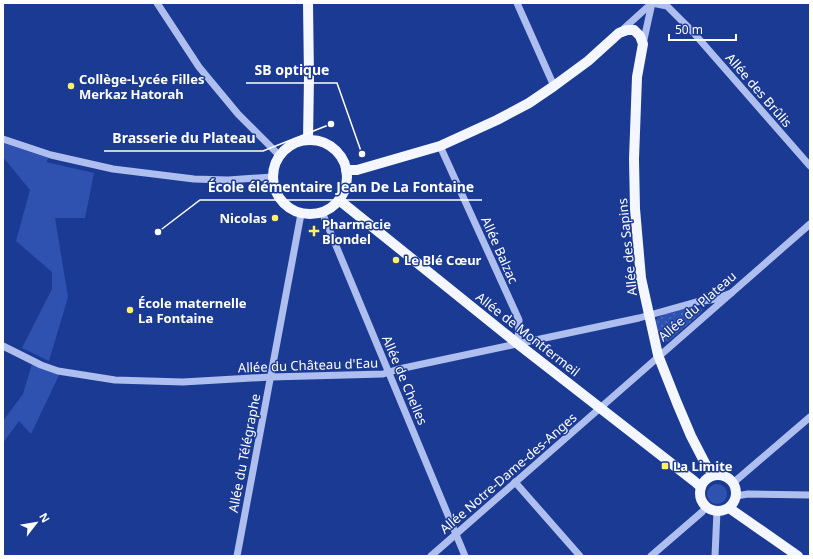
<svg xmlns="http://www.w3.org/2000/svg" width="813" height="559" viewBox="0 0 813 559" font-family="'Noto Sans',sans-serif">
	<defs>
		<pattern id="park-dots" width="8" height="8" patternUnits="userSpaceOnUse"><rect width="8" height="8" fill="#2f52b1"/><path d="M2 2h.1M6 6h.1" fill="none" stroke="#4e6cbd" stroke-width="1.8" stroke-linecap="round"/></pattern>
	</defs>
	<rect width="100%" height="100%" fill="#1b3a93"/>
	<!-- grass -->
	<g fill="#2f52b1">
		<path d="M3,139L51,155L46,162L94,173L85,218H55L68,297L49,361L22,348L52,289V272L16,241L30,190L3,157Z"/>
		<path d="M33,361L61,371L31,434L19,421L3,443V421L23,394Z"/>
		<circle cx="717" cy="494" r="10"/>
	</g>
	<!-- park -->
	<path fill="url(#park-dots)" d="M696,307L701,308L702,310L701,313L669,341C665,343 663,343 660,340C659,334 655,326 656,321C657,312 688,308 696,307Z"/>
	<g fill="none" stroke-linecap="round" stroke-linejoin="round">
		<!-- minor -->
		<g stroke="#adbeef" stroke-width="7">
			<path d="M157,3L199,67L238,114L279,155"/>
			<path d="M517,3L554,86"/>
			<path d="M652,3L667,6L692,31L810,166"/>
			<path d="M621,31L652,3"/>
			<path d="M643,44L652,3"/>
			<path d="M3,139L51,155L113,169L194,179L228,180L272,177"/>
			<path d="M440,146L519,320L518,344"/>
			<path d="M322,212L465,556"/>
			<path d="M3,346L41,365L58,371L115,380L183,382L271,377L383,374L399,369L639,318L696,302L716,299L731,293"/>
			<path d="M515,482L580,556"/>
			<path d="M733,483L810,417"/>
			<path d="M736,496L748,494L810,495"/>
			<path d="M237,556L301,214"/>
			<path d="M431,556L810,224"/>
			<path d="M651,556L702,512L706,507"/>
			<path d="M715,556L717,511"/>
		</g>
		<!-- major -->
		<g stroke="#f4f7ff" stroke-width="10">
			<circle cx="310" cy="177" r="37"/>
			<path d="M308,140L309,77L308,3"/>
			<path d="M346,170H357L440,146L497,120L529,103L554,86L588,61L619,33L627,30H634L640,36L643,44L637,77L634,159L635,209L641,278L658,355L677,403L691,436L707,467L715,475"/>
			<path d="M339,200L518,344L694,481L701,487"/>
			<circle cx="718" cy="493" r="18"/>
			<path d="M729,508L798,556"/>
		</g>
	</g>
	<!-- markers -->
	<g fill="#ffef6a" stroke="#1b3a93" stroke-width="1.5">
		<circle cx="71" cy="86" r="4"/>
		<circle cx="275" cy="218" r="4"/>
		<path d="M312 225h4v4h4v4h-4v4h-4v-4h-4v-4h4z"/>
		<circle cx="396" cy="260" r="4"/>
		<circle cx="130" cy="310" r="4"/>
		<rect x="661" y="462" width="8" height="8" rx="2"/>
	</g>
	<g text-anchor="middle" stroke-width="3" stroke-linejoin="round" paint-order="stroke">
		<!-- poi labels -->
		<g font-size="13" font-weight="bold" fill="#fff" stroke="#1b3a93" text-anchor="start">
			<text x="79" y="84">Collège-Lycée Filles<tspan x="79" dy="15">Merkaz Hatorah</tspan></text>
			<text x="267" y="223" text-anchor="end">Nicolas</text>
			<text x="322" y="229">Pharmacie<tspan x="322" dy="15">Blondel</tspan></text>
			<text x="404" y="265">Le Blé Cœur</text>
			<text x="138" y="308">École maternelle<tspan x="138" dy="15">La Fontaine</tspan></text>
			<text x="673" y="471">La Limite</text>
		</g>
		<!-- street labels -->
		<g font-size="13" fill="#fff" stroke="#1b3a93">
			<text transform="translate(759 90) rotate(49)" y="5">Allée des Brûlis</text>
			<text transform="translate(627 247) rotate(-96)" y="5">Allée des Sapins</text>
			<text transform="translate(500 250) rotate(66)" y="5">Allée Balzac</text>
			<text transform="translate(697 306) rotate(-41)" y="5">Allée du Plateau</text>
			<text transform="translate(528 334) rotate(38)" y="5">Allée de Montfermeil</text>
			<text transform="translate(308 365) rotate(-2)" y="5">Allée du Château d'Eau</text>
			<text transform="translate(405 380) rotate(67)" y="5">Allée de Chelles</text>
			<text transform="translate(244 453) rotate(-79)" y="5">Allée du Télégraphe</text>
			<text transform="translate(508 473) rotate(-41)" y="5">Allée Notre-Dame-des-Anges</text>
		</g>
	</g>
	<!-- callouts -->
	<path fill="none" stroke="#fff" stroke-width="1.5" d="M362 154L337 83H246M331 124L263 151H104M158 232L200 200H482"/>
	<g fill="#fff" stroke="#1b3a93" stroke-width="1.5">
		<circle cx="362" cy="154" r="4"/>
		<circle cx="331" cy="124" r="4"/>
		<circle cx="158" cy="232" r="4"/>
	</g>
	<g font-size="14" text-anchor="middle" font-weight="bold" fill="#fff" stroke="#1b3a93" stroke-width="3" stroke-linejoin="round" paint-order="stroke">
		<text x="292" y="75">SB optique</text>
		<text x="184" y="143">Brasserie du Plateau</text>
		<text x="341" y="192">École élémentaire Jean De La Fontaine</text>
	</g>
	<!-- border -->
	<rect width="813" height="559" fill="none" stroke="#ffffff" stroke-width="8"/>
	<!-- north arrow -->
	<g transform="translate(36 523) rotate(59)" stroke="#1b3a93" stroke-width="3" paint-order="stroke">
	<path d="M0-3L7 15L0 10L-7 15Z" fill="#ffffff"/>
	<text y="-6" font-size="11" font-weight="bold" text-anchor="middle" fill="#ffffff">N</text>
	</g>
	<!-- scale -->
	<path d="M669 34v6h67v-6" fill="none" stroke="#ffffff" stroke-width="2"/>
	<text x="675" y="34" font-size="12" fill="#ffffff" stroke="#1b3a93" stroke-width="3" paint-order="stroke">50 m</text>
</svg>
